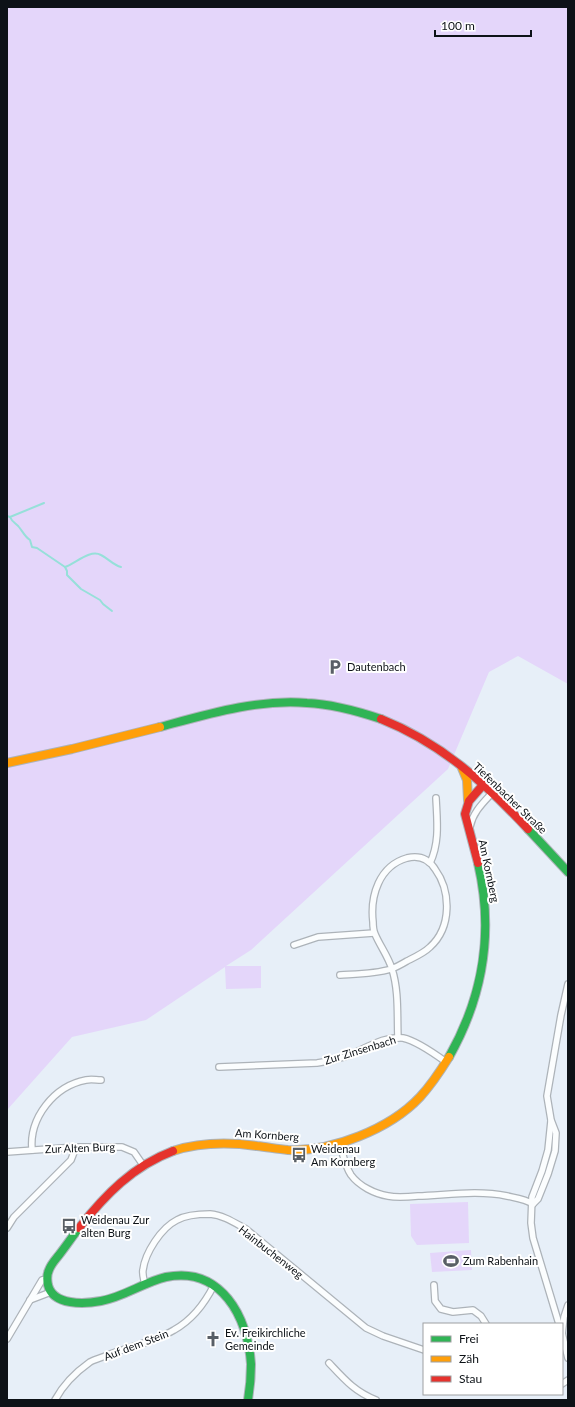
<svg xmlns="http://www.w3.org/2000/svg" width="575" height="1407" viewBox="0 0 575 1407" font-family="Lato,sans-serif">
	<rect width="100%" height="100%" fill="#e7eff8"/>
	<!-- green -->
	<g fill="#e4d6fa">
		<path d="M7,7H568V684L518,656L489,672L448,769L251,950L226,966H261V988L226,989L225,967L146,1020L72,1037L7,1110Z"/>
		<path d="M468,1202L469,1243L417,1245L411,1236L410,1204Z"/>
		<path d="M471,1250L472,1270L432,1272L430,1253Z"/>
	</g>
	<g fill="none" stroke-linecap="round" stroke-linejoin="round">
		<!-- stream -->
		<g stroke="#96e0d9" stroke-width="2">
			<path d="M7,516L10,517L44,503"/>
			<path d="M10,517C12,522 16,523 19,527C23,532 25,537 30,540L32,547L37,548L65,567L67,571V575L81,589L100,600L103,604L112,611"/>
			<path d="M65,567C76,563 90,549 101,555C109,559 113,565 121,567"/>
		</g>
		<defs>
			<g id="street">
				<path d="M470,827C473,812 483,803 492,793"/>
				<path d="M430,863C440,842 437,820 436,798"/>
				<path d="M294,945L318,937L374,933"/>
				<path d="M340,975C357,974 375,974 391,969C397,967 402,964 407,961C415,957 424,953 430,947C452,927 451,891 435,869C428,858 419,855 407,858C379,866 370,896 373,922C373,926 373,930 375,934C380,946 388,956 392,969C399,991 397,1015 398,1038"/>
				<path d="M219,1067L317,1063C326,1062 335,1060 344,1057C362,1051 383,1035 403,1038C417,1041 435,1054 446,1062"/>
				<path d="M551,1121L548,1150L542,1171L532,1197L531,1223L533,1238L559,1324"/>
				<path d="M340,1144C343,1155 345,1166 351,1175C359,1186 375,1194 388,1196C397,1198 408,1197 418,1196C447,1195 478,1190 507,1196C516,1198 525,1199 533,1204"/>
				<path d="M32,1150C29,1118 54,1086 86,1080C91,1079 96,1080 101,1080"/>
				<path d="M7,1152L76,1147H122L134,1152L143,1165"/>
				<path d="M533,1204L538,1199L548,1174L555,1151L556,1133L551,1120L547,1096L561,1015L568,984"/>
				<path d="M7,1228L14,1217L71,1160L76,1147"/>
				<path d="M145,1285C144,1280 142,1274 143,1270C145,1253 161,1228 177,1220C186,1215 199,1214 210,1214C223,1215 235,1223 246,1229L366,1328L383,1336L424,1350"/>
				<path d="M434,1285L435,1301L441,1309L453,1312L473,1310L481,1316L486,1324"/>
				<path d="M30,1300L51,1292"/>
				<path d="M562,1333L568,1358"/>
				<path d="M562,1335L564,1317L568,1305"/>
				<path d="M7,1339L42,1280L47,1279"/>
				<path d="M329,1363C344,1379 355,1392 376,1400"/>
				<path d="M562,1384L568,1380"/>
				<path d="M55,1400C63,1385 76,1372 90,1362C95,1359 102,1358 107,1355C129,1347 154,1342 174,1330C192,1320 205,1303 214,1285"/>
			</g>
			<g id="fast">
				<path d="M160,727C208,714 257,699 307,703C332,704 357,711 381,719"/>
				<path d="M528,829L568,872"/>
				<path d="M449,1057C484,995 494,932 478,863"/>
				<path d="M79,1228C72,1237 66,1246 59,1255C55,1260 51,1264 49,1270C47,1274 47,1280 48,1285C53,1306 85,1304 101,1301C124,1297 144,1282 166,1277C221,1266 248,1317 251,1364C251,1376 250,1388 248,1400"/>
			</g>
			<g id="slow">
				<path d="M7,763L72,749L160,727"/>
				<path d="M462,768L467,780L468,800"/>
				<path d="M173,1151C201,1142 228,1142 257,1146C267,1147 277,1149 288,1150C332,1152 390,1129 420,1097C431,1085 441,1070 449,1057"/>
			</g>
			<g id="jam">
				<path d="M381,719C441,743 484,782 528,829"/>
				<path d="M478,863L465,814L469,801L483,785"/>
				<path d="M79,1228C105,1195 133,1166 173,1151"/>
			</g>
		</defs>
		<!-- street casing -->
		<use href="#street" stroke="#adb3b9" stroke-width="8"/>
		<!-- fast casing -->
		<use href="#fast" stroke="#adb3b9" stroke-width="10"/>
		<!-- slow casing -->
		<use href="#slow" stroke="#adb3b9" stroke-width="10"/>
		<!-- jam casing -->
		<use href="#jam" stroke="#adb3b9" stroke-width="10"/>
		<!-- street -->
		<use href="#street" stroke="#fbfdfe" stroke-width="5.5"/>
		<!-- fast -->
		<use href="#fast" stroke="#30b455" stroke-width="8"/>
		<!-- slow -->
		<use href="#slow" stroke="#ff9f0a" stroke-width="8"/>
		<!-- jam -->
		<use href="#jam" stroke="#e5322d" stroke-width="8"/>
	</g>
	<!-- icons -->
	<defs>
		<symbol id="parking-bare" viewBox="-9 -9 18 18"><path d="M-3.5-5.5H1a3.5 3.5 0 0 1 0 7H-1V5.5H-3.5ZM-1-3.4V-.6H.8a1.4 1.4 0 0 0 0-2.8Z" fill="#595f66" stroke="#fff" stroke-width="2.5" paint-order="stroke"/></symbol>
		<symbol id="bus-bare" viewBox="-9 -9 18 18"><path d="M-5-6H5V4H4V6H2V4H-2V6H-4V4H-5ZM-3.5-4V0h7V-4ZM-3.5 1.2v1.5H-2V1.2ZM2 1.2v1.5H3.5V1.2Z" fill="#595f66" stroke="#fff" stroke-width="2.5" paint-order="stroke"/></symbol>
		<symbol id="stadium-bare" viewBox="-9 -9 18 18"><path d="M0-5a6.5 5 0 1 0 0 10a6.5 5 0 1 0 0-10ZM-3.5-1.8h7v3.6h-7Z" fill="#595f66" stroke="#fff" stroke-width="2.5" paint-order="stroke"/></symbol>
		<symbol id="church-bare" viewBox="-9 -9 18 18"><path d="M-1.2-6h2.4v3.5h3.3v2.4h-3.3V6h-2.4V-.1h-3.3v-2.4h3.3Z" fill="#595f66" stroke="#fff" stroke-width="2.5" paint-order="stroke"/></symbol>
	</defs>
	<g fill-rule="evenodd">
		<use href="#parking-bare" x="324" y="656" width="22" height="22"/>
		<use href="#bus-bare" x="288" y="1144" width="22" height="22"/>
		<use href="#bus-bare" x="58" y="1215" width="22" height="22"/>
		<use href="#stadium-bare" x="440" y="1250" width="22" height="22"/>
		<use href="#church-bare" x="202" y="1328" width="22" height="22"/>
	</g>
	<g text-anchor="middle" stroke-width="4" stroke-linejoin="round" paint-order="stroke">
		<!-- poi labels -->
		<g font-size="11" fill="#0d1217" stroke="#fff" text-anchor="start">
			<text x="347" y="671">Dautenbach</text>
			<text x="311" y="1153">Weidenau<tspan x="311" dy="13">Am Kornberg</tspan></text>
			<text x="81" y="1224">Weidenau Zur<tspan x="81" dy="13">alten Burg</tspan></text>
			<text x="463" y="1265">Zum Rabenhain</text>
			<text x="225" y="1337">Ev. Freikirchliche<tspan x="225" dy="13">Gemeinde</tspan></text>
		</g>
		<!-- street labels -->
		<g font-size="11" fill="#0d1217" stroke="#fff">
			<text transform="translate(510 798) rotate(44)" y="4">Tiefenbacher Straße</text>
			<text transform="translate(489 871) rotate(78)" y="4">Am Kornberg</text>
			<text transform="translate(360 1050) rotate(-17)" y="4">Zur Zinsenbach</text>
			<text transform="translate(267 1135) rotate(4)" y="4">Am Kornberg</text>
			<text transform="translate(80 1148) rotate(-2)" y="4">Zur Alten Burg</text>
			<text transform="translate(271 1252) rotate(38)" y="4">Hainbuchenweg</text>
			<text transform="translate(136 1345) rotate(-21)" y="4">Auf dem Stein</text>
		</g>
	</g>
	<!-- border -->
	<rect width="575" height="1407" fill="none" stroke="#0d1217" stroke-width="16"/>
	<!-- legend -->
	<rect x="423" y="1323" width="140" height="72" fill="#ffffff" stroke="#9ea0a2"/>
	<rect x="431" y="1336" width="20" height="6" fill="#30b455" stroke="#9ea0a2"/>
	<text x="459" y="1343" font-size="12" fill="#0d1217">Frei</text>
	<rect x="431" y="1356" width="20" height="6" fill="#ff9f0a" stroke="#9ea0a2"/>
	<text x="459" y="1363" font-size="12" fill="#0d1217">Zäh</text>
	<rect x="431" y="1376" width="20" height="6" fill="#e5322d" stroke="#9ea0a2"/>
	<text x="459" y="1383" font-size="12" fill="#0d1217">Stau</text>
	<!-- scale -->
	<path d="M435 30v6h96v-6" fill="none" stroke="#0d1217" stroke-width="2"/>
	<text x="441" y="30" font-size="12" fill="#0d1217" stroke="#ffffff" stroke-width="3" paint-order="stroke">100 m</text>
</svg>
